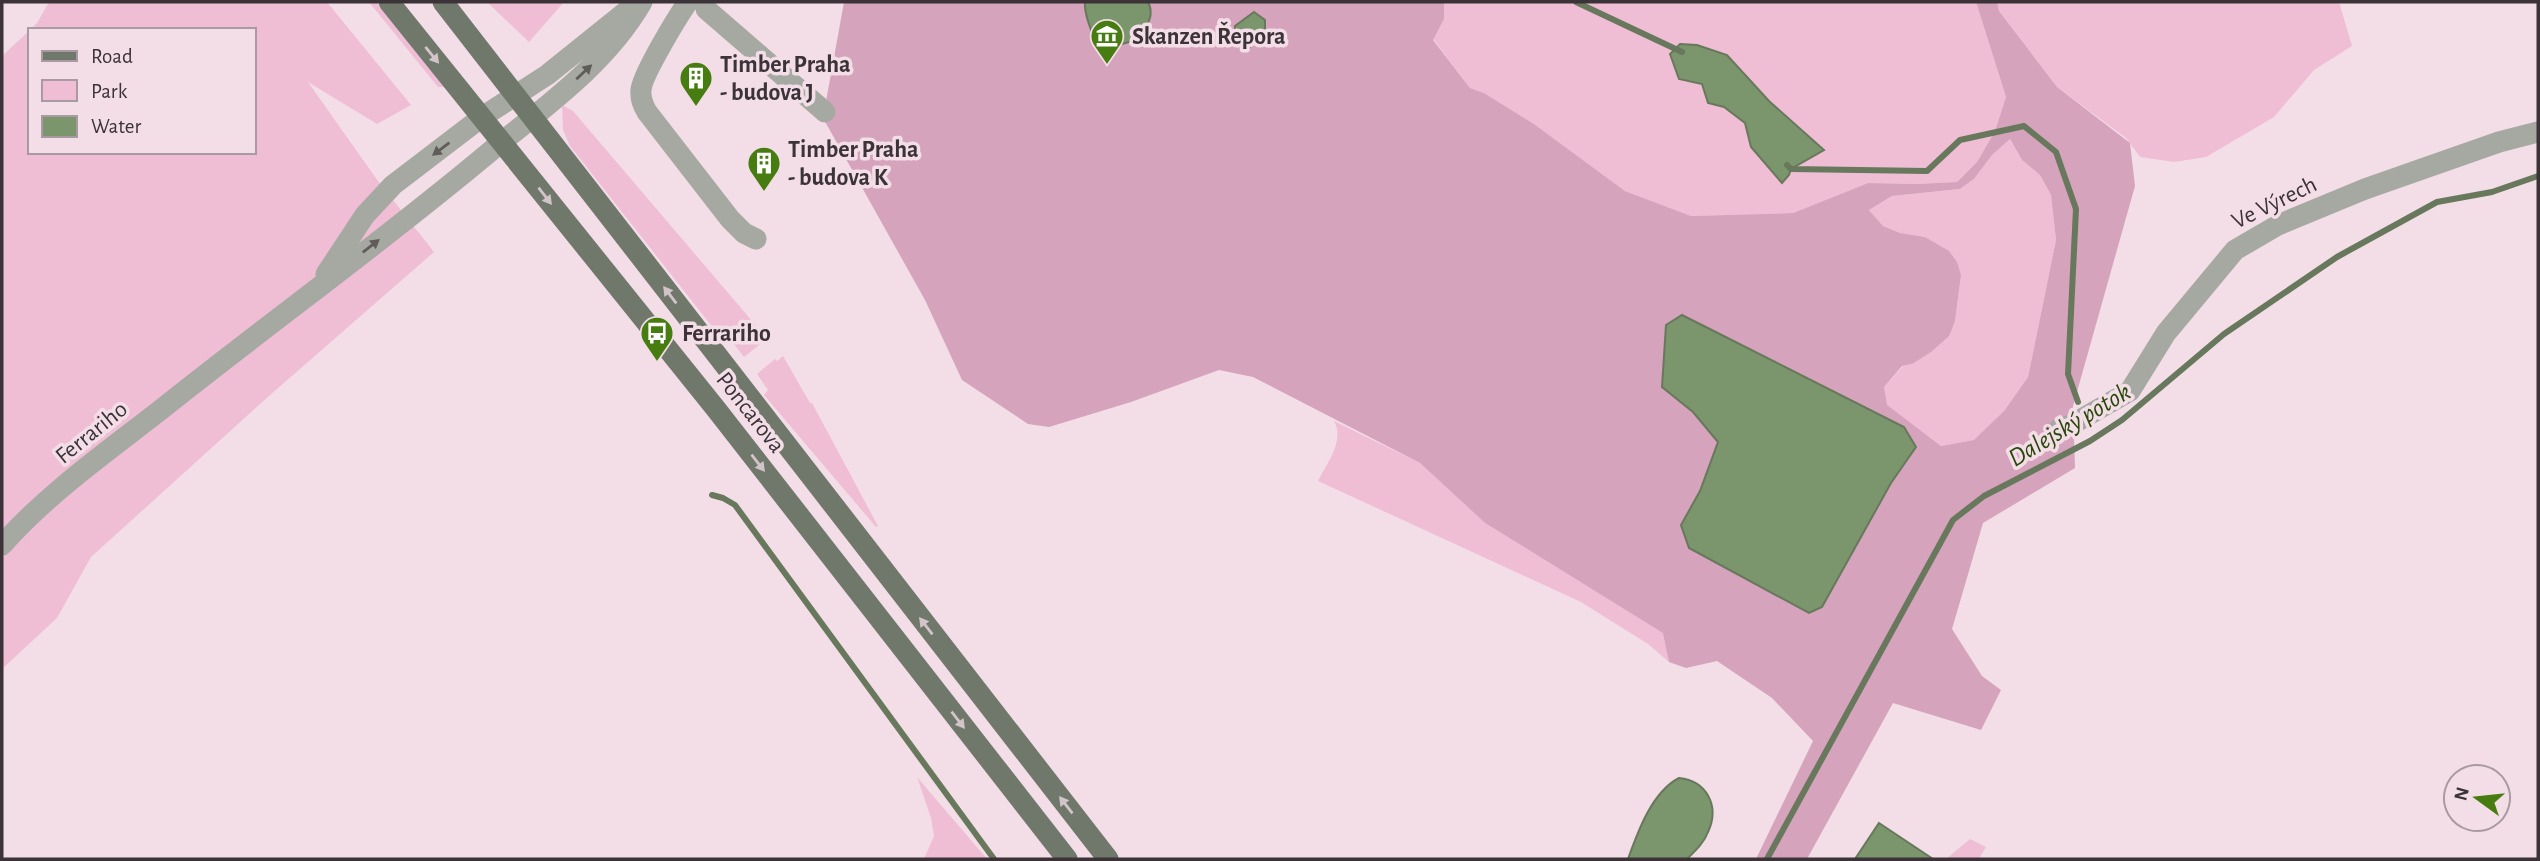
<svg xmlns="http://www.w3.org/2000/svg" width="2540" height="861" viewBox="0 0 2540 861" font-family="'Alegreya Sans',sans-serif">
	<rect width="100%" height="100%" fill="#f3dee7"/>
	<!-- green -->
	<g fill="#efbed5" fill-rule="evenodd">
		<path d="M49,2H327L411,105L377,124L308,82L378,181L434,252L269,396L91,557L57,618L2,669V56L30,30V152H254V30H30L37,23Z"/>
		<path d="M369,2H376L445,87H438Z"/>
		<path d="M487,2H564L529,42Z"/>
		<path d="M1444,2H1976L2006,97L1995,131L1977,162L1957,182L1916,184L1868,183L1793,213L1691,216L1625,191L1534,124L1484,93L1470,88L1433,39L1444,19ZM1727,55L1769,101L1823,150L1791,169L1782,183L1751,147L1745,123L1724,107L1708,103L1702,84Z"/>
		<path d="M1997,2H2339L2352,46L2314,70L2274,117L2206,157L2174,162L2140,157L2126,138L2057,87L1999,11Z"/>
		<path d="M562,105L573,111L764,335V341L744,357L730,339L725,343L570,146L563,130Z"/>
		<path d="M2010,139L2022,160L2040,175L2051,195L2056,240L2028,377L2004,411L1975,440L1941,446L1886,405L1884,387L1903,366L1912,364L1955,321L1961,275L1935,244L1925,237L1900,233L1883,226L1869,210L1892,196L1960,189L1974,179L1992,155Z"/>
		<path d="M783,356L810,403H812L878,526L876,527L764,395L768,390L757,374L775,359L777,361Z"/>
		<path d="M1334,421L1420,463L1485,523L1664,633L1669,662L1648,644L1581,602L1318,481C1327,463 1345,441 1334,421Z"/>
		<path d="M917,777L987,859H924L934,836L931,818Z"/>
		<path d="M1970,839L1986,847L1979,859H1946Z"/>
	</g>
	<!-- forest -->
	<path fill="#d5a3bb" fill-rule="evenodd" d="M844,2H1444V19L1433,40L1470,88L1484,93L1534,124L1625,191L1691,216L1793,213L1868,183L1916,184L1957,182L1977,162L1995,131L2006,97L1976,2H1997L1999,11L2057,87L2130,143L2135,186L2073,406L2075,468L1983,523L1952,629L1982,676L2001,690L1981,730L1893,703L1807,859H1756L1813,741L1772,698L1717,661L1686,668L1669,662L1663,633L1485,523L1420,463L1253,377L1219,370L1131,402L1049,427L1028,424L962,380L925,300L823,118ZM2010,139L2022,160L2040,175L2051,195L2056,240L2028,377L2004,411L1974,440L1941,446L1887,405L1884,387L1902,366L1912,364L1931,352L1949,336L1955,321L1961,275L1957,262L1949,251L1925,237L1900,233L1883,226L1869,210L1892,196L1960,189L1974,179L1992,155ZM1665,372L1915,446L1891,483L1822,607L1809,613L1689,548L1681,525L1700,491L1718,442L1693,412L1662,387Z"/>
	<!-- water -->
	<g fill="#7b956c" stroke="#68785c" stroke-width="2">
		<path d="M1085,2H1148C1157,19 1140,41 1122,44C1115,46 1106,44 1099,45C1092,36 1084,13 1085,2Z"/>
		<path d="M1254,12L1265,20V30L1249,48L1238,45L1235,37V26Z"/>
		<path d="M1680,44L1697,45L1727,55L1769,101L1824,150L1791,169L1789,175L1782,183L1751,147L1745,123L1724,107L1708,103L1702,84L1679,79L1670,54Z"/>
		<path d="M1682,315L1904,427L1916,447L1891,483L1822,607L1809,613L1689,548L1681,525L1700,491L1718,442L1693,412L1662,387L1666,325Z"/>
		<path d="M1679,778C1707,781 1720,806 1708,832C1704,843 1695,851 1687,859H1628C1638,831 1652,792 1679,778Z"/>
		<path d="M1879,823L1933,859H1855Z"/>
	</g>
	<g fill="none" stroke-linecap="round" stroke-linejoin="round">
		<!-- stream -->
		<g stroke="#68785c" stroke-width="6">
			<path d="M1576,2L1682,52"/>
			<path d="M1787,165L1791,169L1927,171L1960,140L2024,126L2056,152L2076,209L2068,374L2078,402"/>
			<path d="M712,495L723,498L735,505L994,859"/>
			<path d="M1767,859L1953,520L1984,496L2090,441L2122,420L2224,334L2337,257L2437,202L2492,192L2538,176"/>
		</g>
		<!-- minor -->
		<g stroke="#a5a9a2" stroke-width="21">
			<path d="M688,2C678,16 642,75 641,90C640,99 643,105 647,112L730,219L744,233L756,239"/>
			<path d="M706,9L825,112"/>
			<path d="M326,274L365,215L393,185L482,117L547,75L628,10"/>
			<path d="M2059,429L2071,425L2130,391L2166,333L2235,250L2278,225L2365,189L2499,142L2538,132"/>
			<path d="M2,545C48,493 108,451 163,408C272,321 385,240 492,150C546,106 607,63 642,2"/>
		</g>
		<!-- major -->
		<g stroke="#70786b" stroke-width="21">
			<path d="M389,2L716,409L1067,859"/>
			<path d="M443,2L1108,859"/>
		</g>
	</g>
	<!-- one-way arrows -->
	<defs><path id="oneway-solid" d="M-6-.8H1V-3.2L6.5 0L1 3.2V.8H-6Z" transform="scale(1.75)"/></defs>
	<g fill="#d2c4c8">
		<use href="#oneway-solid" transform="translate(432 55) rotate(51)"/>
		<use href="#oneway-solid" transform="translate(545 196) rotate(52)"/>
		<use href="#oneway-solid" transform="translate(670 295) rotate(-127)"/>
		<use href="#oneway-solid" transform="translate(758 463) rotate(52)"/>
		<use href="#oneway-solid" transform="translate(926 626) rotate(-128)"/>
		<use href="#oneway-solid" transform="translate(958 720) rotate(52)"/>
		<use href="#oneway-solid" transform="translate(1066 805) rotate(-128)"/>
	</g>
	<g fill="#605c5c">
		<use href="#oneway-solid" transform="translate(584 72) rotate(-43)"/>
		<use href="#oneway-solid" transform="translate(441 149) rotate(143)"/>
		<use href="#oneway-solid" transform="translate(371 246) rotate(-38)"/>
	</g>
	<!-- icons -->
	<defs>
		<symbol id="museum-pin" viewBox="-11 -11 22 30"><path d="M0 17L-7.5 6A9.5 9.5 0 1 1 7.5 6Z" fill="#477c10" stroke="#f3dee7"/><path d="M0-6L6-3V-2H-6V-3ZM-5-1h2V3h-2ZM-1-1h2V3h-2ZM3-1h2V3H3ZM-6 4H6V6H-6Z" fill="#fff"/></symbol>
		<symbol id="building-pin" viewBox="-11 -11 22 30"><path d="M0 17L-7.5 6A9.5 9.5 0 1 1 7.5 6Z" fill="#477c10" stroke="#f3dee7"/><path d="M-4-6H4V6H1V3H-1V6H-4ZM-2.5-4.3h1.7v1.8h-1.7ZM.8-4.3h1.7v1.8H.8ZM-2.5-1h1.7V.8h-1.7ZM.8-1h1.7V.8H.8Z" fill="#fff"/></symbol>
		<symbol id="bus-pin" viewBox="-11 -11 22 30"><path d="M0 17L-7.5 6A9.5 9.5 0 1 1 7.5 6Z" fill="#477c10" stroke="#f3dee7"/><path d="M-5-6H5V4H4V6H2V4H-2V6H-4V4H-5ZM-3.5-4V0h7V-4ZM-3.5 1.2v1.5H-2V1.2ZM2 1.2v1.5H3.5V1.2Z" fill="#fff"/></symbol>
	</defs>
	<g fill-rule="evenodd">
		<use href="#museum-pin" x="1088" y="17" width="38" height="52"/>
		<use href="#building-pin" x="677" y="59" width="38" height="52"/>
		<use href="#building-pin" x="745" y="144" width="38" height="52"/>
		<use href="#bus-pin" x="638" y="314" width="38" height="52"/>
	</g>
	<g text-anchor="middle" stroke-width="7" stroke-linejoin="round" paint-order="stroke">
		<!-- poi labels -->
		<g font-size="24" font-weight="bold" fill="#3b3337" stroke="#f3dee7" text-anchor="start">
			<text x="1132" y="44">Skanzen Řepora</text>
			<text x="720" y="72">Timber Praha<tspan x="720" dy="28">- budova J</tspan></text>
			<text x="788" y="157">Timber Praha<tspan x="788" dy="28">- budova K</tspan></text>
			<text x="682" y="341">Ferrariho</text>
		</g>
		<!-- street labels -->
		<g font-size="24" fill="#3b3337" stroke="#f3dee7">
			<text transform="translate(2274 202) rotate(-26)" y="8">Ve Výrech</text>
			<text transform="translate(751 412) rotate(52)" y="8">Poncarova</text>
			<text transform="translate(91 432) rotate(-39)" y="8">Ferrariho</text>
		</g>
		<!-- water labels -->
		<g font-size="26" font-style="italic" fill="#284809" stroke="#f3dee7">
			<text transform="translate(2069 424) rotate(-31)" y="9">Dalejský potok</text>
		</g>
	</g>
	<!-- border -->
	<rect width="2540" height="861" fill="none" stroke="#3b3337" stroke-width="7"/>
	<!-- legend -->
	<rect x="28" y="28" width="228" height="126" fill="#f3dee7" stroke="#a99aa1" stroke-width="2"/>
	<rect x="42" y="51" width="35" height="10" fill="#70786b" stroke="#a99aa1" stroke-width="2"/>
	<text x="91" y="63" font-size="21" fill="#3b3337">Road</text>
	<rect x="42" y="80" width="35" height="21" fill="#efbed5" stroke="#a99aa1" stroke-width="2"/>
	<text x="91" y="98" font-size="21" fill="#3b3337">Park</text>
	<rect x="42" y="116" width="35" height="21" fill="#7b956c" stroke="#a99aa1" stroke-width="2"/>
	<text x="91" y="133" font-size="21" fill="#3b3337">Water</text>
	<!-- north arrow -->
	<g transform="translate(2477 798) rotate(285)"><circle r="33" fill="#f3dee7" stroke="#a99aa1" stroke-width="2"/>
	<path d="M0-5L12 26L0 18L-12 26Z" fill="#477c10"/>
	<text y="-10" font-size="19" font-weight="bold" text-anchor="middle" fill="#3b3337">N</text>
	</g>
</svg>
